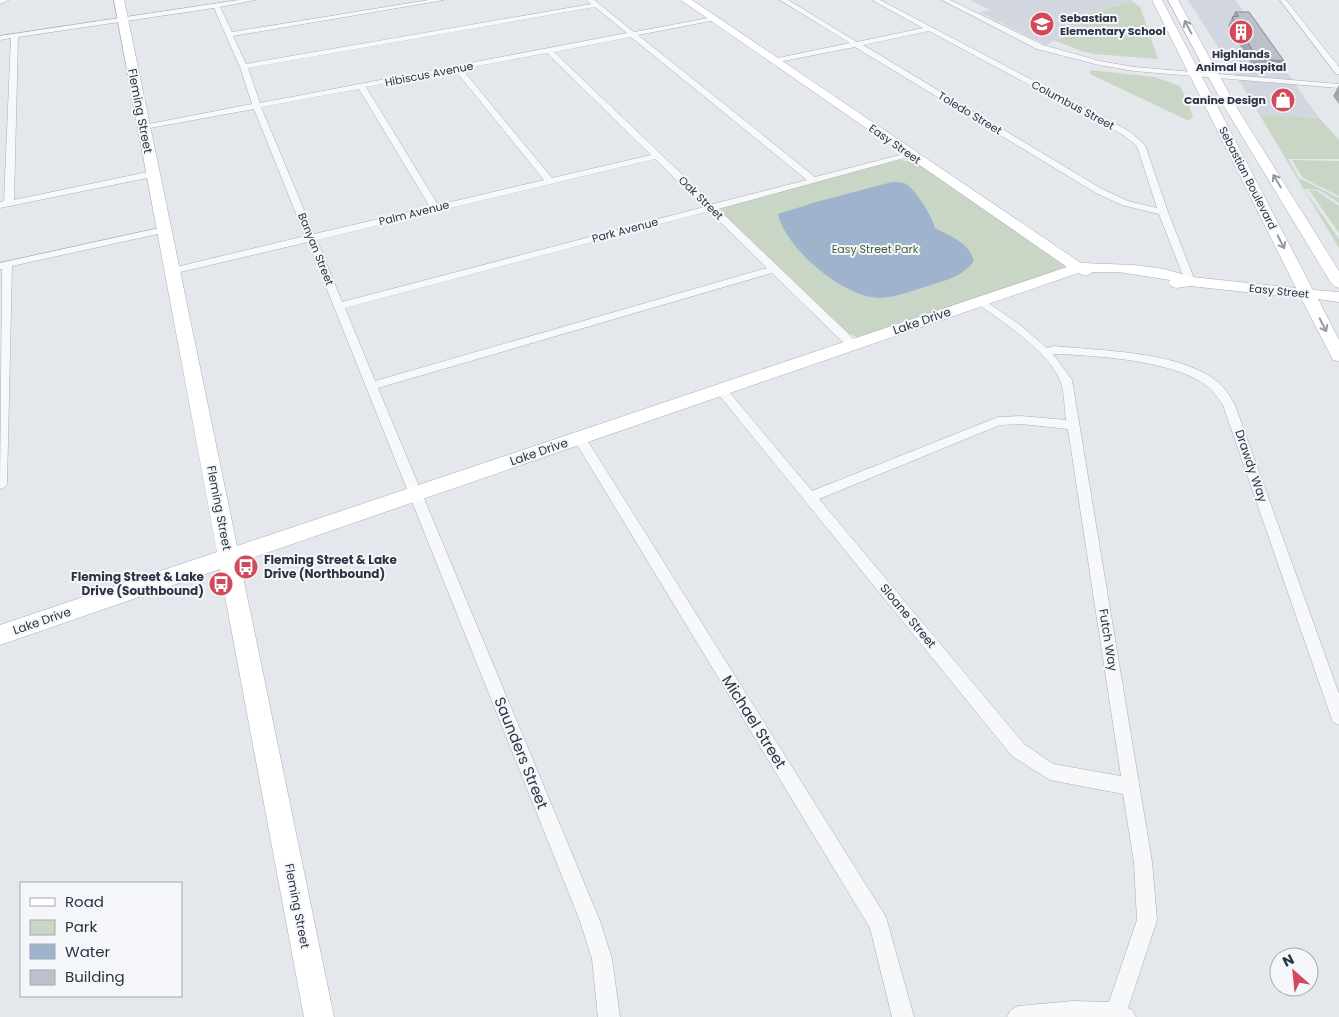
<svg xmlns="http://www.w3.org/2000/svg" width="1339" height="1017" viewBox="0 0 1339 1017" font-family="Poppins,sans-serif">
	<rect width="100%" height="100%" fill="#e4e7ec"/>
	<!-- built -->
	<g fill="#d2d6de">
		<path d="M970,0H1132L1133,2L1073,16L1091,31L1057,39L1046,45L979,12L990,10Z"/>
		<path d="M1188,0H1235L1293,81L1236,76Z"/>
		<path d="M1238,79L1295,84L1319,118L1259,114Z"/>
	</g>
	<!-- green -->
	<g fill="#c9d6c5">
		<path d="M1133,2L1140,7L1158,59L1094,54L1081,51L1054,40L1091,31L1072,17Z"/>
		<path d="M1090,70L1155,77L1180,86L1193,116L1189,121L1090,74Z"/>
		<path d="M1259,114L1319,118L1339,140V159H1288L1299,178L1339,198V203L1319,190L1304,189L1339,239V248Z"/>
		<path d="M900,160L919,163L1063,262L1065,267L1059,271L866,337H857L845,332L721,214V209L725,205Z"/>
		<path d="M1292,160L1339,161V196L1303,178Z"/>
		<path d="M1309,190L1317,191L1339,206V233Z"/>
	</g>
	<!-- water -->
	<path fill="#9fb4cc" d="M892,182C896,182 901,182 904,183C914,186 933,218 935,228C951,237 968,241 974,261C962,277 946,280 928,286C911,291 897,297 880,298C844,298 785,248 778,214L816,202Z"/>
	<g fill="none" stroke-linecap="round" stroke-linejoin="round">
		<defs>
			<g id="street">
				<path d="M0,0H9L0,4Z"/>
				<path d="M239,0H255L220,7L232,32L429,0H444L233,36L246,64L591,4L587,0H594L634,32L714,17L716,18V20L638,35L815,177L911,152L915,155L718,209L857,342L859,345L857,348H849L772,273L378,388L600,921L612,959L620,1017H598L592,959L580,921L308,242L172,274L167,271L168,269L305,236L254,109L144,129L140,127L144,125L252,104L240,67L214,8L18,37L14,200L152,171L156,174L152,177L0,208V202L4,201L11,38L0,40V36ZM595,7L627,33L260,103L248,68ZM631,37L807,180L713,204L554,52ZM547,53L651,155L552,178L462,69ZM455,70L544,180L438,205L366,87ZM359,89L430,207L314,234L261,107ZM655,159L704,207L342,302L317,240ZM709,211L767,268L375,381L345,308Z"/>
				<path d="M780,0H788L857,42L923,28L872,0H880L1129,131L1145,145L1168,212L1195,281L1190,284L1185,281L1159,214L1122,205L1096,193L855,47L773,63V59L850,43ZM929,31L1123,135L1137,146L1157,208L1128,201L1102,189L863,45Z"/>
				<path d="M942,0H950L1043,45L1100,61L1134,67L1339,84V88L1134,71L1099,65L1037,49Z"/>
				<path d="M1280,0H1286L1339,67V74H1336Z"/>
				<path d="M164,227L169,230L167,232L12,266L7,484L5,487L0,489L2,269H0V263Z"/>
				<path d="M981,298L1020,325L1047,348L1054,346C1101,351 1182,351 1219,383C1226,389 1231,398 1235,405L1339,694V725L1333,722L1331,717L1223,405C1216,394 1208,385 1196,379C1161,360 1093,355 1053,354L1072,380L1152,862L1157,920L1128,1008L1132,1010L1136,1017H1007L1011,1010L1018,1006L1073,1001L1109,1002L1137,920L1134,862L1123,794L1050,780L1012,756L715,390L717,387H725L812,491L998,417L1021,416L1066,420C1064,407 1065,390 1059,378C1045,348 1003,323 977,303L976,301L977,299ZM1021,424L1068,429L1121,776L1053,764L1024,744L819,499L1000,425Z"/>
				<path d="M579,434L584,435L886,917L914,1017H892L870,928L573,438L574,435Z"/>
			</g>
			<g id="secondary">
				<path d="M114,0H124L237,546L1067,267L681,0H692L1081,263L1134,265L1164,269L1192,277L1296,288L1152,0H1162L1313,290L1339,292V302L1318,299L1339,340V361L1333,360L1331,356L1301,298L1190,286L1176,288L1171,286L1168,283L1170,280L1119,272H1093L1086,276L1078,273L240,562L334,1017H304L220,569L0,645V625L217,552Z"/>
				<path d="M1168,0H1178L1237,108L1339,271V288L1334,286L1331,283L1225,108Z"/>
			</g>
		</defs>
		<!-- street casing -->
		<use href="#street" stroke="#a9aeb7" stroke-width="1"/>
		<!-- secondary casing -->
		<use href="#secondary" stroke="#a9aeb7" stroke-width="1"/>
		<!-- street -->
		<use href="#street" fill="#f7f8fa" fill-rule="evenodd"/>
		<!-- secondary -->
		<use href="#secondary" fill="#fff" fill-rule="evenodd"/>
	</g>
	<!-- wall -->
	<g fill="#a1a5ae">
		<path d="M1235,12L1284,61L1280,70L1254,68L1228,26Z"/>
		<path d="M1339,85V104L1333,96Z"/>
	</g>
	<!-- building -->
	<path fill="#bbc0ca" stroke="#83868d" d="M1235,12H1249L1284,61L1258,59L1232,17L1239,16Z"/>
	<!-- one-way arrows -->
	<defs><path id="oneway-shaft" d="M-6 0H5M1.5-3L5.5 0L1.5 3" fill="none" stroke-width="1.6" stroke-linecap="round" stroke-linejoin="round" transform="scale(1.25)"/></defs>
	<g stroke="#959aa2">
		<use href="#oneway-shaft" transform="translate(1188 27) rotate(-118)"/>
		<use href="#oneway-shaft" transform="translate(1277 181) rotate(-121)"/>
		<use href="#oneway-shaft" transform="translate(1281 242) rotate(63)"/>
		<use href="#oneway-shaft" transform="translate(1323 325) rotate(63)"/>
	</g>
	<!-- icons -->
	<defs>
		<symbol id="school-disc" viewBox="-11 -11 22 22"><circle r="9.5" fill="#d1495b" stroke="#f4f6f9"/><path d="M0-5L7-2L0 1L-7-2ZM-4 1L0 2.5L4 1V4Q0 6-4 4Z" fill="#fff"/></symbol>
		<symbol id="building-disc" viewBox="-11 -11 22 22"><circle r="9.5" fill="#d1495b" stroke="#f4f6f9"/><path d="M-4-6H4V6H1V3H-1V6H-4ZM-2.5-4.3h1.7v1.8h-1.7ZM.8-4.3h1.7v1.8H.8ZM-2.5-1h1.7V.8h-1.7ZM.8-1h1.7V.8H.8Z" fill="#fff"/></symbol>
		<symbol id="shop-disc" viewBox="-11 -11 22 22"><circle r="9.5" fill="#d1495b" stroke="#f4f6f9"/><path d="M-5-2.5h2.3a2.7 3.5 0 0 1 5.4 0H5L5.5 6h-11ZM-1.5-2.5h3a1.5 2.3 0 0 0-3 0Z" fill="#fff"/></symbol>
		<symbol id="bus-disc" viewBox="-11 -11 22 22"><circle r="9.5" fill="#d1495b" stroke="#f4f6f9"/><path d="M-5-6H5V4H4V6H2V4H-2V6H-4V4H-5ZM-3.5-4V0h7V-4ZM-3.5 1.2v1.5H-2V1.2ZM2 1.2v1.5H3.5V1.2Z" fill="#fff"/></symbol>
	</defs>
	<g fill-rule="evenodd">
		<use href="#school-disc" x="1028" y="10" width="28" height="28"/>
		<use href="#building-disc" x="1227" y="18" width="28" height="28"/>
		<use href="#shop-disc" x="1269" y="86" width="28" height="28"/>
		<use href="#bus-disc" x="232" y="553" width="28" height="28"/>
		<use href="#bus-disc" x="207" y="570" width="28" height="28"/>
	</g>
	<g text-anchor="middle" stroke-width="4" stroke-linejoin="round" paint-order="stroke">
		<!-- far-poi labels -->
		<g font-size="11" font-weight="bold" fill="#2b3445" stroke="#f4f6f9" text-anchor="start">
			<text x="1060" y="22">Sebastian<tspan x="1060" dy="13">Elementary School</tspan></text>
			<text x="1241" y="58" text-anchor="middle">Highlands<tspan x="1241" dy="13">Animal Hospital</tspan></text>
			<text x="1266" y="104" text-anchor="end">Canine Design</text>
		</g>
		<!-- far-street labels -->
		<g font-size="11" fill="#2b3445" stroke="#f4f6f9">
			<text transform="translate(429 74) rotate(-11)" y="4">Hibiscus Avenue</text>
			<text transform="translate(1073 105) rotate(28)" y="4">Columbus Street</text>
			<text transform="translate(970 113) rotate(31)" y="4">Toledo Street</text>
			<text transform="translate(895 144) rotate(35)" y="4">Easy Street</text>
			<text transform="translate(1248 178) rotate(63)" y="4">Sebastian Boulevard</text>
			<text transform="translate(701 198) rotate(44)" y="4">Oak Street</text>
			<text transform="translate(414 213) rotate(-14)" y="4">Palm Avenue</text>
			<text transform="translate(625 230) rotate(-15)" y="4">Park Avenue</text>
			<text transform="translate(316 249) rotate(68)" y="4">Banyan Street</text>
			<text transform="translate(1279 291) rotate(6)" y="4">Easy Street</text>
		</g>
		<!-- far-park labels -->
		<g font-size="11" fill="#3f6138" stroke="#f4f6f9">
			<text x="875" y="253">Easy Street Park</text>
		</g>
		<!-- street labels -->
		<g font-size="12" fill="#2b3445" stroke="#f4f6f9">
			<text transform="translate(140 111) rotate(79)" y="4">Fleming Street</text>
			<text transform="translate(922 321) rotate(-19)" y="4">Lake Drive</text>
			<text transform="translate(539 452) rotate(-19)" y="4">Lake Drive</text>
			<text transform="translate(1251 466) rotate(71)" y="4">Drawdy Way</text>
			<text transform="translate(219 508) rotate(79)" y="4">Fleming Street</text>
			<text transform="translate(908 616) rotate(50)" y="4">Sloane Street</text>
			<text transform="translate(42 621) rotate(-19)" y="4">Lake Drive</text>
			<text transform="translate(1108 640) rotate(81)" y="4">Futch Way</text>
			<text transform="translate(297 906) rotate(79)" y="4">Fleming Street</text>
		</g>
		<!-- poi labels -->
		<g font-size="12" font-weight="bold" fill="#2b3445" stroke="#f4f6f9" text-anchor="start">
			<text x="264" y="564">Fleming Street &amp; Lake<tspan x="264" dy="14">Drive (Northbound)</tspan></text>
			<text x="204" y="581" text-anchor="end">Fleming Street &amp; Lake<tspan x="204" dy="14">Drive (Southbound)</tspan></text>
		</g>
		<!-- near-street labels -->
		<g font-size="15" fill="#2b3445" stroke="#f4f6f9">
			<text transform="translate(754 722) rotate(58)" y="5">Michael Street</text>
			<text transform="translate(521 753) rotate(68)" y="5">Saunders Street</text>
		</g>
	</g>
	<!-- legend -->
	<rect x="20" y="882" width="162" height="115" fill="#f4f6f9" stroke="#a4a8b1"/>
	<rect x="30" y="898" width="25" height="8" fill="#ffffff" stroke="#a4a8b1"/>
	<text x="65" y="907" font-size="15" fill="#2b3445">Road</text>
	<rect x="30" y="920" width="25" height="15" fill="#c9d6c5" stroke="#a4a8b1"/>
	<text x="65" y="932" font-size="15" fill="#2b3445">Park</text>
	<rect x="30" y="944" width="25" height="15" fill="#9fb4cc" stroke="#a4a8b1"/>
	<text x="65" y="957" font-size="15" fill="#2b3445">Water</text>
	<rect x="30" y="970" width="25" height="15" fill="#bbc0ca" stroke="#a4a8b1"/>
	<text x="65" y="982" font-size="15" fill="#2b3445">Building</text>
	<!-- north arrow -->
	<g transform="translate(1294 972) rotate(333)"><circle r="24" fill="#f4f6f9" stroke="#a4a8b1"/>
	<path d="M0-4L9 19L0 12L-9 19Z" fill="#d1495b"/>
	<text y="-8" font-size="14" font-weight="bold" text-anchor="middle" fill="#2b3445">N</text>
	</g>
</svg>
